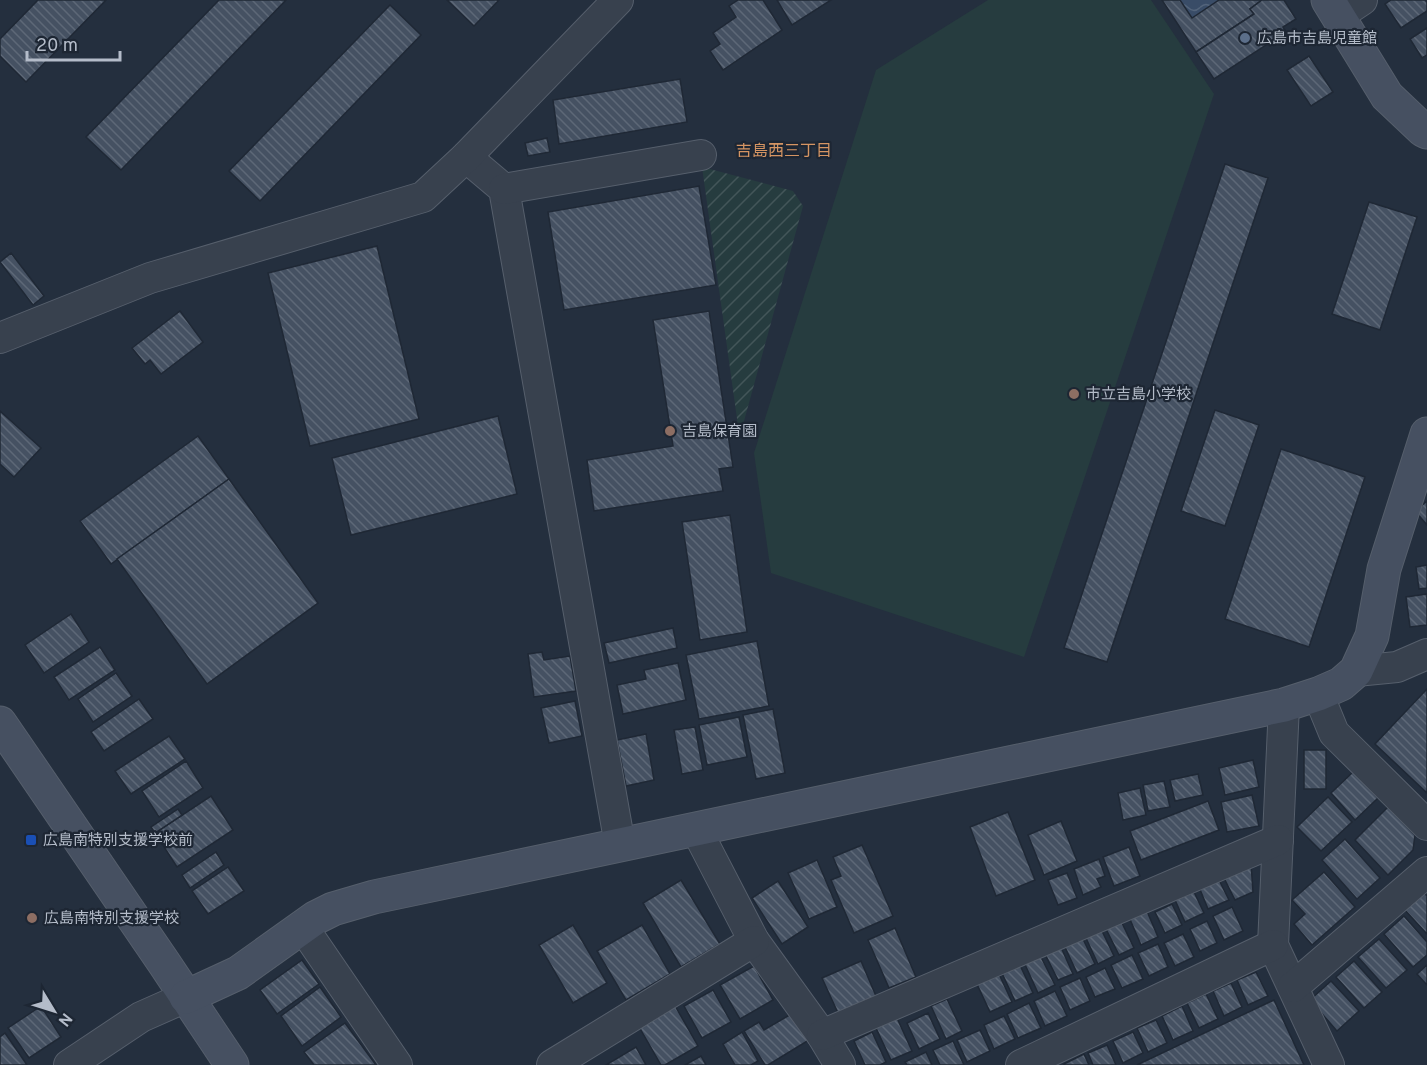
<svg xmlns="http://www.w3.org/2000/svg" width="1427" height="1065" viewBox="0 0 1427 1065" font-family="Overpass,'Noto Sans JP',sans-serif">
	<defs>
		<pattern id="garden-furrows" width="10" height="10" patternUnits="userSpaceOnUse" patternTransform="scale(1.5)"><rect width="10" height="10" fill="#263c3f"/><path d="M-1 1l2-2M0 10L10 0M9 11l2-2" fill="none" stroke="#435659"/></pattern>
		<pattern id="water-waves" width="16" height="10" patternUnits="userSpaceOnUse" patternTransform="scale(1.5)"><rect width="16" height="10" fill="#394c67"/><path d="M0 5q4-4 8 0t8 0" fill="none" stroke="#53647b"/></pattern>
		<pattern id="building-back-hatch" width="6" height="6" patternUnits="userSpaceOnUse" patternTransform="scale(1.5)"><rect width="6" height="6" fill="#455162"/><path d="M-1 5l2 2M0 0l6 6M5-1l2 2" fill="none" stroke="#5d6877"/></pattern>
	</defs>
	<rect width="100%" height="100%" fill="#242f3e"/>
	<!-- garden -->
	<path fill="url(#garden-furrows)" d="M702,167L793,191L803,206L741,432L739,433Z"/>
	<!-- pitch -->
	<path fill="#263c3f" d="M988,0H1151L1214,94L1024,657L771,573L754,453L876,70Z"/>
	<!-- water -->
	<path fill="url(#water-waves)" d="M1180,0H1219L1192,18Z"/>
	<!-- building -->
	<g fill="url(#building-back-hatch)" stroke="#1f2835" stroke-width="1.5">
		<path d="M38,0H106L26,82L0,56V39Z"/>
		<path d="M219,0H286L121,170L86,137Z"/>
		<path d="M447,0H499L474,26Z"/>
		<path d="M738,0H763L782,30L723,70L710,51L720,44L713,33L736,17L729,6Z"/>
		<path d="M777,0H831L792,25Z"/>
		<path d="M1162,0H1180L1192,18L1219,0H1262L1250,9L1254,14L1196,52Z"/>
		<path d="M1262,0H1284L1296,19L1283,27L1286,32L1214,79L1196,52L1254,14L1250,9Z"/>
		<path d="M1391,0H1425L1427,2V11L1401,28L1385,4Z"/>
		<path d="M390,5L421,35L260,201L229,171Z"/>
		<path d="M1427,28V55L1422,58L1410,39Z"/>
		<path d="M1309,56L1333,92L1311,106L1287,70Z"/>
		<path d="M680,79L687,122L559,144L553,100Z"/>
		<path d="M547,138L550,152L528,156L525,143Z"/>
		<path d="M1225,164L1268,178L1107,662L1064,648Z"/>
		<path d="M699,186L716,285L564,310L548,212Z"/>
		<path d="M1369,202L1417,217L1380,330L1332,314Z"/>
		<path d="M377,246L419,419L310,446L268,273Z"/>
		<path d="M11,253L44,296L33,305L0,262Z"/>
		<path d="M180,311L203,342L161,374L150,360L145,364L132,348Z"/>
		<path d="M709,311L733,467L719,469L723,491L594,511L587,460L673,446L653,320Z"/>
		<path d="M1215,410L1259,425L1225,526L1181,511Z"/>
		<path d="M0,411L41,448L14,477L0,464Z"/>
		<path d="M498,416L517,494L351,535L332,458Z"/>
		<path d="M198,436L229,479L111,564L80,521Z"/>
		<path d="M1281,449L1365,477L1309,647L1225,619Z"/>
		<path d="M229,479L318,603L207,684L117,559Z"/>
		<path d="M1427,501V525L1415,511Z"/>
		<path d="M730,515L747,632L700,640L682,522Z"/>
		<path d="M1427,565V588L1419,589L1416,567Z"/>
		<path d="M1427,594V625L1410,627L1406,597Z"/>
		<path d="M71,614L89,642L44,673L25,645Z"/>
		<path d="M673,628L677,648L609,663L604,643Z"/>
		<path d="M757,641L769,706L699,719L686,655Z"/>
		<path d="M100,647L115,670L69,700L54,677Z"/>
		<path d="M542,652L544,660L570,656L576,691L534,697L528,654Z"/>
		<path d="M678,663L686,700L623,714L617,685L646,679L644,670Z"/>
		<path d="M116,673L132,696L93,722L78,699Z"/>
		<path d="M1427,689V793L1375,744Z"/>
		<path d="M139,699L153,719L104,751L91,732Z"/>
		<path d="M575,701L582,736L549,743L541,708Z"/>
		<path d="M773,709L785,773L756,779L743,715Z"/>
		<path d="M739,717L747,757L707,765L699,725Z"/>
		<path d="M695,727L703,770L682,774L674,730Z"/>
		<path d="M646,734L654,780L626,786L617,740Z"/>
		<path d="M169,736L185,759L131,794L115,771Z"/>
		<rect x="1304" y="750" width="22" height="39"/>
		<path d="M1253,760L1259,787L1225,795L1219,768Z"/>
		<path d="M186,761L203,788L159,817L142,791Z"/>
		<path d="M1353,772L1378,798L1355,820L1331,793Z"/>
		<path d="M1198,774L1203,795L1175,801L1170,780Z"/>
		<path d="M1164,781L1170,807L1148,811L1143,785Z"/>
		<path d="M1140,788L1146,815L1123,820L1118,793Z"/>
		<path d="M1252,795L1259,826L1227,832L1221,802Z"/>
		<path d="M211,796L233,830L177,867L155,833Z"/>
		<path d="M1328,797L1352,822L1321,851L1297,827Z"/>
		<path d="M1208,801L1219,830L1141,860L1130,831Z"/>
		<path d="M1388,807L1415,835L1413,850L1388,875L1355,840Z"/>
		<path d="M178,809L182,815L155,833L151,827Z"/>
		<path d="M1008,812L1035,880L996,896L970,827Z"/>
		<path d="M1061,821L1077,861L1044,875L1028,835Z"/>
		<path d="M1345,839L1380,878L1357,899L1322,860Z"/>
		<path d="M862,845L893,916L854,933L831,880L841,876L833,857Z"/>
		<path d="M1129,847L1140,876L1114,886L1103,857Z"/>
		<path d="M216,852L224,865L190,888L182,875Z"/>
		<path d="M1099,859L1105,876L1097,879L1101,887L1083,895L1074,869Z"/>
		<path d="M817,860L837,907L809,919L788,873Z"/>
		<path d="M1251,863L1253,892L1235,900L1223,876Z"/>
		<path d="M228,867L244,891L208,914L192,891Z"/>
		<path d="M1324,872L1355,907L1312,945L1294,924L1305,914L1292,900Z"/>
		<path d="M1067,873L1077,898L1058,905L1048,880Z"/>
		<path d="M1218,878L1229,900L1208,909L1199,887Z"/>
		<path d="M681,880L720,944L681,967L643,903Z"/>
		<path d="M778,881L808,927L782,944L752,898Z"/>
		<path d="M1194,892L1204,913L1185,922L1175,900Z"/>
		<path d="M1423,892L1427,896V934L1404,909Z"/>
		<path d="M1172,904L1182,925L1165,933L1155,912Z"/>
		<path d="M1232,907L1243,931L1224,940L1213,916Z"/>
		<path d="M1146,909L1158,937L1141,945L1129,917Z"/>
		<path d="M1404,916L1427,942V955L1413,967L1384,934Z"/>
		<path d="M1121,921L1134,948L1119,955L1106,929Z"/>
		<path d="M1207,921L1217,943L1200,951L1190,929Z"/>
		<path d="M573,925L607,983L573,1003L539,945Z"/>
		<path d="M642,925L670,974L626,1000L597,951Z"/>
		<path d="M895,928L916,977L889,988L868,940Z"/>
		<path d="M1101,929L1114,956L1098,964L1085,936Z"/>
		<path d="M1183,934L1194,957L1175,966L1164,943Z"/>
		<path d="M1082,937L1095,964L1077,973L1064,945Z"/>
		<path d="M1379,939L1407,970L1386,988L1358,957Z"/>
		<path d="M1158,944L1168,967L1149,976L1138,953Z"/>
		<path d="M1060,945L1073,974L1058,980L1044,952Z"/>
		<path d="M1038,951L1055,985L1038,993L1022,958Z"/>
		<path d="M1132,955L1143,979L1122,988L1111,965Z"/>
		<path d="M302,960L319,984L277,1014L260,990Z"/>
		<path d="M861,961L876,996L838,1013L822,978Z"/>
		<path d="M1018,961L1033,993L1015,1001L1000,969Z"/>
		<path d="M1354,961L1382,992L1364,1008L1336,977Z"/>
		<path d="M1427,965V985L1417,974Z"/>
		<path d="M754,966L773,1000L740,1019L720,985Z"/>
		<path d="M1105,968L1115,989L1095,997L1086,977Z"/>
		<path d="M998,972L1012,1002L990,1012L976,982Z"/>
		<path d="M1256,972L1268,996L1248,1005L1237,980Z"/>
		<path d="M1080,978L1090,1001L1070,1010L1060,987Z"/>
		<path d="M1331,981L1359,1011L1337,1031L1310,1000Z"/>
		<path d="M1231,983L1242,1007L1224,1016L1213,991Z"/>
		<path d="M320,987L341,1017L302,1046L281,1016Z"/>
		<path d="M713,990L731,1022L702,1038L684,1006Z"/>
		<path d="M1055,991L1067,1016L1045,1026L1034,1001Z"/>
		<path d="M1206,994L1218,1019L1199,1028L1187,1003Z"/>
		<path d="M947,999L962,1031L946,1039L931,1006Z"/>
		<path d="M1274,1000L1304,1065H1137Z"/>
		<path d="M1029,1003L1041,1028L1018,1038L1007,1014Z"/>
		<path d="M674,1004L698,1046L665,1065H661L638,1025Z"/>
		<path d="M41,1006L61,1037L29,1058L8,1028Z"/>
		<path d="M1182,1006L1193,1031L1173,1040L1162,1016Z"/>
		<path d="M793,1013L809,1040L768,1065H765L744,1031L759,1022L764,1030Z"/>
		<path d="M928,1013L940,1039L919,1049L907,1023Z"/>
		<path d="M1004,1016L1015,1039L994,1049L984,1025Z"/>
		<path d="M897,1018L912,1051L891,1060L876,1028Z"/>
		<path d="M1156,1020L1167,1043L1148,1052L1137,1028Z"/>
		<path d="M345,1023L376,1065H314L304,1052Z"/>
		<path d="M980,1030L990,1051L967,1062L957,1040Z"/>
		<path d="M742,1032L758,1061L751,1065H735L723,1044Z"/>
		<path d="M872,1032L886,1062L880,1065H865L854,1041Z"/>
		<path d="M1133,1032L1143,1053L1123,1063L1113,1041Z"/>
		<path d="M5,1033L27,1065H0V1037Z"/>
		<path d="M953,1041L964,1065H940L933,1050Z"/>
		<path d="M1107,1045L1116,1065H1093L1088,1053Z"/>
		<path d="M636,1047L646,1065H606Z"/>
		<path d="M926,1052L932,1065H907L905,1062Z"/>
		<path d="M1084,1054L1089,1065H1064V1064Z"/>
		<path d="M701,1056L706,1065H685Z"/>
	</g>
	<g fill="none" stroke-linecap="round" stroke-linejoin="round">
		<defs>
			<g id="street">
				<path d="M1338,16L1362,0"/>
				<path d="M466,157L504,189L620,845"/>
				<path d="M504,189L701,155"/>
				<path d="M0,338L150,278L423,197L466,157L618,0"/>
				<path d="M1356,671L1397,667L1427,654"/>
				<path d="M1318,694L1334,733L1427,825"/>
				<path d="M1284,705L1273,945L1329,1065"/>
				<path d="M696,829L754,941L822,1035L840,1065"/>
				<path d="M302,926L397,1065"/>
				<path d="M1293,987L1427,872"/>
				<path d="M822,1035L1278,840"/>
				<path d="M69,1065L141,1017L186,997"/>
				<path d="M552,1065L754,941"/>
				<path d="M1021,1065L1273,945"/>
			</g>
			<g id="secondary">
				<path d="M1328,0L1387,96L1423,130L1427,132"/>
				<path d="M0,723L164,963L232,1065"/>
				<path d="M186,997L238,973L315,918L333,909L374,897L1284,705L1318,694L1341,684L1356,671L1372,636L1384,569L1427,434"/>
			</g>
		</defs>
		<!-- street casing -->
		<use href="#street" stroke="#565f6c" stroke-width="32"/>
		<!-- secondary casing -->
		<use href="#secondary" stroke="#565f6c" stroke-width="35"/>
		<!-- street -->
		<use href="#street" stroke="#38414e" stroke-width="30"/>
		<!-- secondary -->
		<use href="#secondary" stroke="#465061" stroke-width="33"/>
	</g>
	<!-- markers -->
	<circle fill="#5c6f8a" stroke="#1d2633" stroke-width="2" cx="1245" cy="38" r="6"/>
	<g fill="#8d6e63" stroke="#1d2633" stroke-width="2">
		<circle cx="1074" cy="394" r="6"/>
		<circle cx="670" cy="431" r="6"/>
		<circle cx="32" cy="918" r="6"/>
	</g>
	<rect fill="#1a4fb4" stroke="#1d2633" stroke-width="2" x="25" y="834" width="12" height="12" rx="3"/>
	<g text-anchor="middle" stroke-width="4.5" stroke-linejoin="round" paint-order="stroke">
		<!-- poi labels -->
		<g font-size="15" fill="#b4bcc9" stroke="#1d2633" text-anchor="start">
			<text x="1257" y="43">広島市吉島児童館</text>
			<text x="1086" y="399">市立吉島小学校</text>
			<text x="682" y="436">吉島保育園</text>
			<text x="43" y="845">広島南特別支援学校前</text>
			<text x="44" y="923">広島南特別支援学校</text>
		</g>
		<!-- neighbourhood labels -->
		<g font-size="16" fill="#d59563" stroke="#1d2633">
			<text x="784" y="156">吉島西三丁目</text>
		</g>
	</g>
	<!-- north arrow -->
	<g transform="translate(54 1011) rotate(128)" stroke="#1d2633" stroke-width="4.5" paint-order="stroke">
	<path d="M0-4.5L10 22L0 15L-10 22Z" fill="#b4bcc9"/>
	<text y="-9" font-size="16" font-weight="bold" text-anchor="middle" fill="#b4bcc9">N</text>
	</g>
	<!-- scale -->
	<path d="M27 51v9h93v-9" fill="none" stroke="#b4bcc9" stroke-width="3"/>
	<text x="36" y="51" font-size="18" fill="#b4bcc9" stroke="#1d2633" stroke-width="4.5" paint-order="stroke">20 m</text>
</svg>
